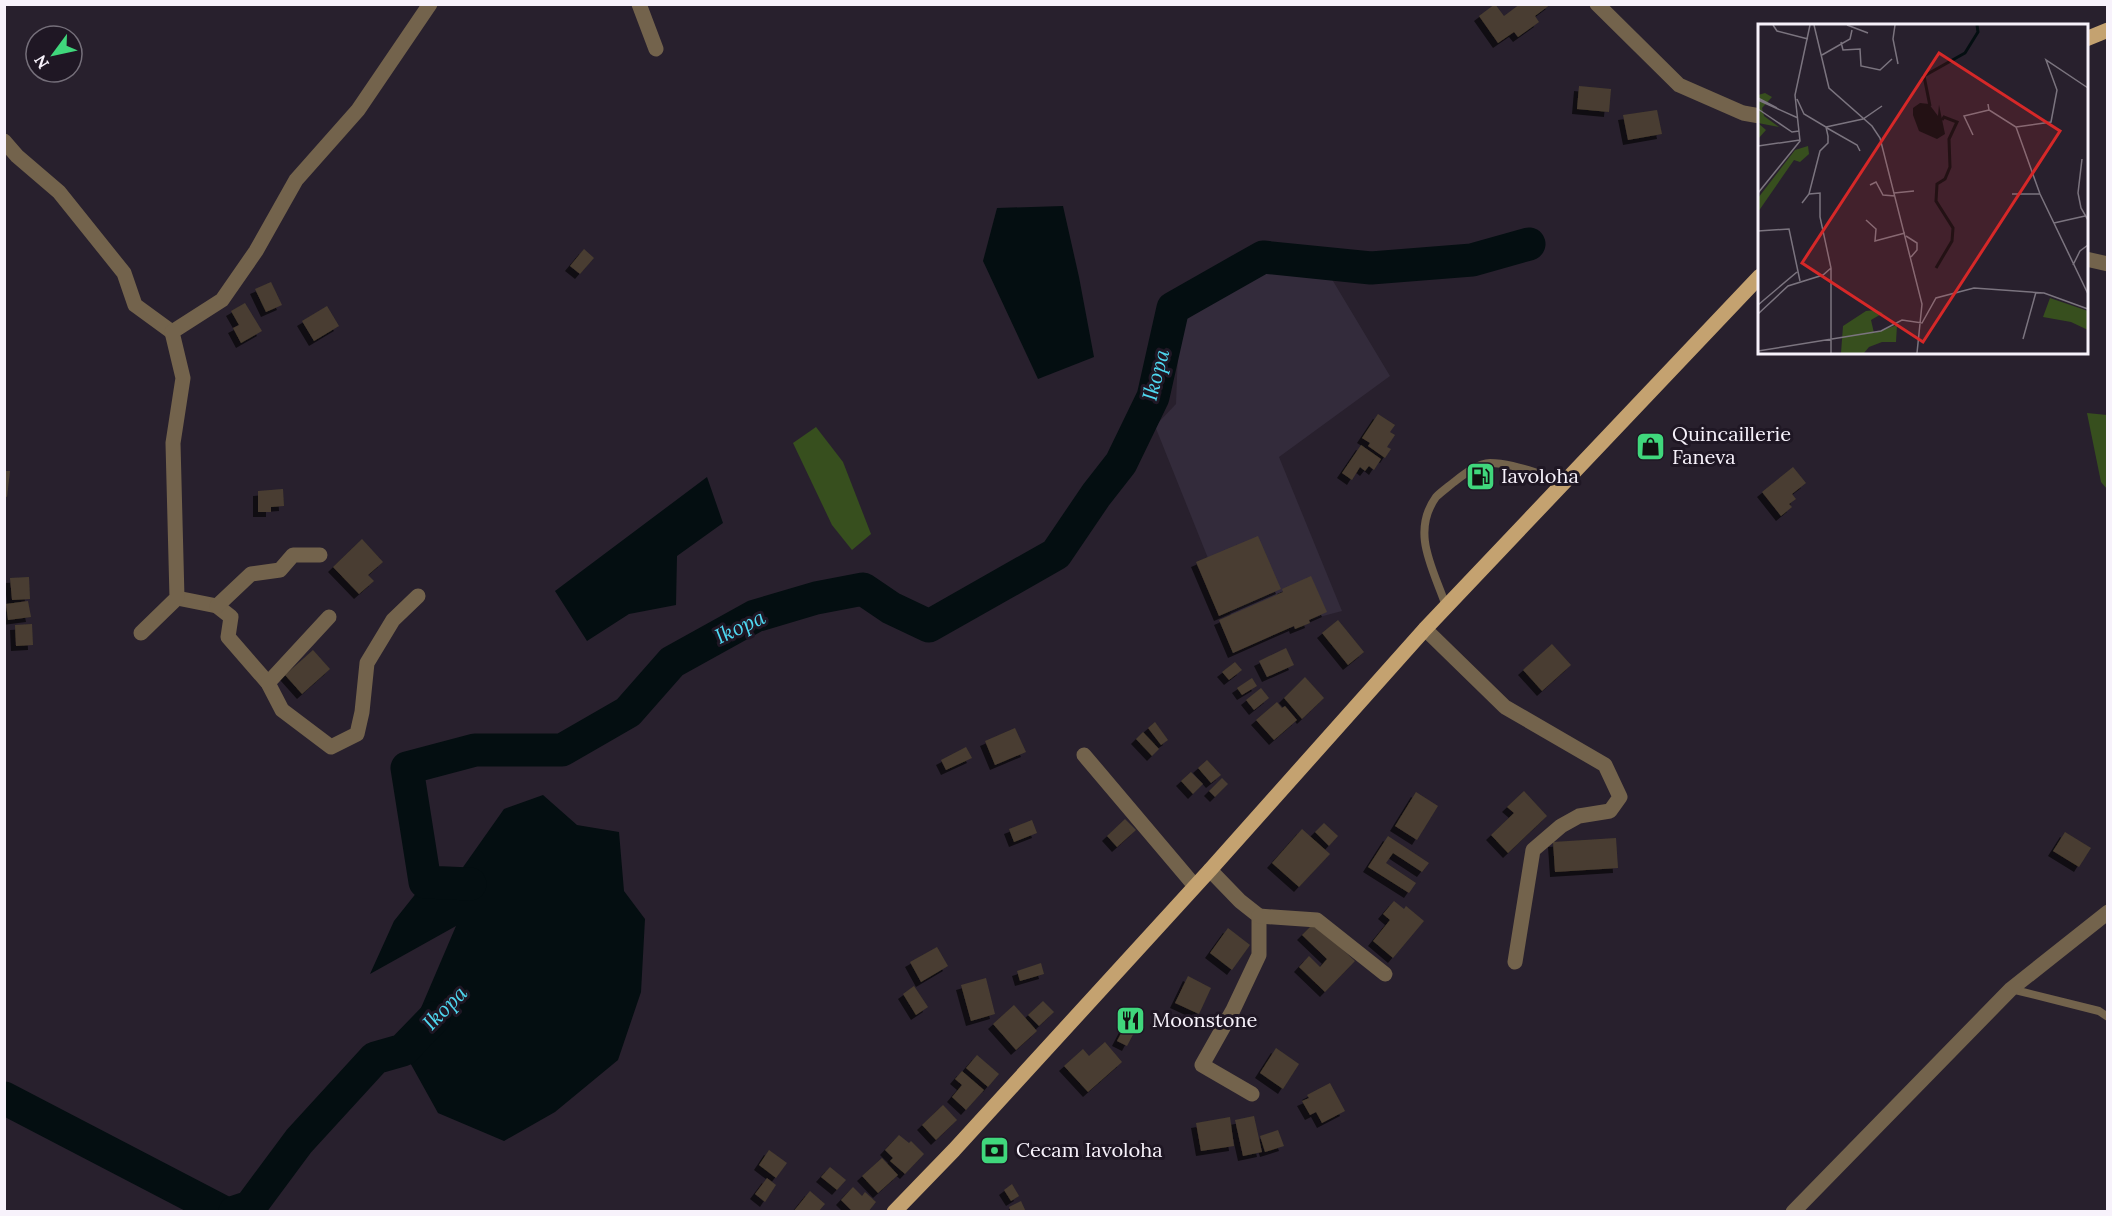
<svg xmlns="http://www.w3.org/2000/svg" width="2112" height="1216" viewBox="0 0 2112 1216" font-family="Lora,serif">
	<defs>
		<filter id="shadow"><feDropShadow dx="-5" dy="5" stdDeviation="0" flood-color="#0009"/></filter>
	</defs>
	<rect width="100%" height="100%" fill="#28202d"/>
	<!-- industrial -->
	<path fill="#332b3b" d="M1262,272L1330,276L1390,376L1279,457L1342,611L1240,638L1155,426L1176,404L1179,324Z"/>
	<!-- green -->
	<g fill="#374f1e">
		<path d="M2087,413L2107,415V489L2101,482Z"/>
		<path d="M816,427L843,462L871,534L852,550L832,525L793,443Z"/>
	</g>
	<!-- water -->
	<g fill="#040e11">
		<path d="M1063,206L1079,277L1094,357L1038,379L983,261L997,208Z"/>
		<path d="M707,477L723,523L677,556L676,605L629,614L587,641L555,591Z"/>
		<path d="M543,795L577,825L619,832L624,891L645,919L641,992L618,1060L555,1112L504,1141L438,1113L403,1050L456,926L370,974L394,921L425,882L461,870L504,809Z"/>
	</g>
	<g fill="none" stroke-linecap="round" stroke-linejoin="round">
		<!-- river -->
		<g stroke="#040e11" stroke-width="33">
			<path d="M470,884L425,882L407,768L475,750H562L628,712L672,662L755,616L816,598L863,589L891,608L929,626L1056,554L1096,495L1121,463L1153,397L1173,308L1263,257L1371,268L1472,260L1529,244"/>
			<path d="M4,1098L223,1212"/>
			<path d="M235,1212L250,1207L299,1141L375,1058L403,1050L434,1018"/>
		</g>
	</g>
	<!-- building -->
	<g fill="#493e30" filter="url(#shadow)">
		<path d="M1495,4L1504,16L1520,4H1551L1535,16L1539,22L1518,37L1514,32L1498,43L1479,16Z"/>
		<path d="M1579,86L1611,89L1609,112L1577,109Z"/>
		<path d="M1657,110L1662,134L1628,140L1623,115Z"/>
		<path d="M584,249L594,258L580,274L570,266Z"/>
		<path d="M271,282L282,305L266,312L255,289Z"/>
		<path d="M245,303L262,331L241,343L233,328L239,325L231,311Z"/>
		<path d="M327,306L339,326L314,341L302,321Z"/>
		<path d="M1378,414L1395,425L1390,432L1395,435L1387,447L1391,449L1385,458L1368,446L1370,443L1362,438Z"/>
		<path d="M1361,445L1381,459L1374,470L1369,466L1365,471L1360,467L1352,480L1342,473Z"/>
		<path d="M1793,467L1806,483L1792,494L1796,499L1789,504L1792,507L1781,516L1762,492Z"/>
		<path d="M4,471H10L7,497L4,496Z"/>
		<path d="M283,489L284,506L271,507V512H258V491Z"/>
		<path d="M1258,536L1281,589L1219,616L1196,562Z"/>
		<path d="M362,539L383,562L368,575L374,581L359,594L333,567Z"/>
		<path d="M1311,576L1327,612L1309,620L1310,623L1295,629L1294,626L1233,653L1219,620L1283,592L1282,589Z"/>
		<path d="M29,577L30,599L12,600L10,578Z"/>
		<path d="M28,601L31,617L8,620L6,604Z"/>
		<path d="M1338,620L1364,652L1348,665L1322,633Z"/>
		<path d="M32,624L33,645L16,646L15,625Z"/>
		<path d="M1552,644L1571,665L1542,691L1523,670Z"/>
		<path d="M1286,648L1294,665L1267,677L1259,661Z"/>
		<path d="M313,650L330,669L302,694L285,675Z"/>
		<path d="M1235,662L1242,670L1229,680L1222,672Z"/>
		<path d="M1305,677L1324,698L1302,719L1284,698Z"/>
		<path d="M1252,678L1257,686L1242,695L1237,688Z"/>
		<path d="M1261,688L1269,698L1254,710L1246,700Z"/>
		<path d="M1277,702L1282,708L1285,706L1297,720L1274,740L1256,720Z"/>
		<path d="M1155,722L1168,740L1161,745L1148,728Z"/>
		<path d="M1015,728L1026,752L995,765L985,741Z"/>
		<path d="M1143,732L1159,749L1152,756L1136,739Z"/>
		<path d="M966,747L972,758L946,770L941,760Z"/>
		<path d="M1207,760L1221,775L1211,783L1198,768Z"/>
		<path d="M1191,772L1203,784L1193,794L1181,781Z"/>
		<path d="M1222,778L1228,784L1215,797L1209,791Z"/>
		<path d="M1524,791L1547,816L1508,853L1491,835L1514,813L1507,807Z"/>
		<path d="M1416,792L1438,806L1417,840L1395,826Z"/>
		<path d="M1125,819L1136,830L1117,847L1107,836Z"/>
		<path d="M1032,820L1037,833L1014,842L1009,829Z"/>
		<path d="M1324,823L1338,836L1329,846L1315,832Z"/>
		<path d="M1302,829L1330,854L1299,887L1272,863Z"/>
		<path d="M2065,832L2091,848L2079,867L2053,851Z"/>
		<path d="M1388,836L1429,863L1422,872L1393,853L1386,863L1416,883L1409,893L1368,867Z"/>
		<path d="M1616,838L1618,868L1555,872L1553,842Z"/>
		<path d="M1394,901L1404,909L1406,906L1424,921L1393,958L1373,941L1390,920L1383,914Z"/>
		<path d="M1314,923L1355,961L1325,992L1299,967L1309,956L1320,967L1327,959L1302,935Z"/>
		<path d="M1228,928L1250,945L1232,970L1210,953Z"/>
		<path d="M937,947L948,966L921,982L910,962Z"/>
		<path d="M1041,963L1044,974L1020,981L1017,971Z"/>
		<path d="M1188,976L1211,988L1199,1014L1175,1003Z"/>
		<path d="M986,978L995,1014L971,1021L961,985Z"/>
		<path d="M914,986L928,1007L916,1015L903,994Z"/>
		<path d="M1043,1001L1054,1012L1039,1026L1028,1015Z"/>
		<path d="M1014,1005L1037,1031L1016,1050L993,1024Z"/>
		<path d="M1127,1022L1137,1027L1127,1046L1117,1041Z"/>
		<path d="M1105,1042L1122,1062L1088,1092L1064,1066L1083,1049L1089,1056Z"/>
		<path d="M1276,1048L1299,1064L1283,1089L1260,1073Z"/>
		<path d="M977,1055L999,1074L988,1087L966,1068Z"/>
		<path d="M962,1071L984,1090L966,1110L952,1097L962,1085L955,1079Z"/>
		<path d="M1330,1083L1345,1111L1322,1123L1316,1112L1310,1115L1302,1101L1309,1098L1307,1095Z"/>
		<path d="M943,1105L957,1120L936,1140L922,1125Z"/>
		<path d="M1254,1116L1262,1152L1243,1156L1235,1120Z"/>
		<path d="M1230,1117L1234,1146L1201,1151L1196,1123Z"/>
		<path d="M1278,1130L1284,1146L1265,1152L1260,1136Z"/>
		<path d="M899,1135L909,1143L911,1141L924,1154L905,1174L890,1161L893,1158L885,1150Z"/>
		<path d="M769,1150L787,1163L776,1178L759,1165Z"/>
		<path d="M882,1158L898,1175L878,1193L862,1176Z"/>
		<path d="M830,1167L846,1180L837,1190L821,1177Z"/>
		<path d="M767,1178L776,1185L765,1202L755,1194Z"/>
		<path d="M1012,1184L1019,1196L1011,1201L1004,1190Z"/>
		<path d="M853,1187L862,1196L865,1192L876,1202L868,1212H853L841,1200Z"/>
		<path d="M810,1191L825,1204L818,1212H793Z"/>
		<path d="M1021,1201L1026,1212H1011L1009,1207Z"/>
	</g>
	<g fill="none" stroke-linecap="round" stroke-linejoin="round">
		<!-- service -->
		<g stroke="#73634c" stroke-width="8">
			<path d="M1446,606C1434,570 1410,533 1436,497C1441,492 1448,487 1454,482C1463,475 1478,463 1490,463C1516,463 1540,476 1566,480"/>
			<path d="M2011,989L2099,1011L2108,1017"/>
		</g>
		<!-- minor -->
		<g stroke="#73634c" stroke-width="15">
			<path d="M639,4L656,49"/>
			<path d="M4,141L17,156L59,192L124,273L135,305L172,332"/>
			<path d="M2086,259L2108,264"/>
			<path d="M177,598L217,606L231,617L228,637L268,683L282,710L331,747L357,734L362,712L367,663L393,620L418,596"/>
			<path d="M217,606L251,574L280,570L293,555H320"/>
			<path d="M1425,629L1505,707L1605,765L1620,797L1610,811L1579,816L1561,826L1533,850L1515,962"/>
			<path d="M141,633L177,598L173,443L183,378L172,332L222,300L256,251L296,180L358,110L430,4"/>
			<path d="M268,683L329,617"/>
			<path d="M1084,755L1194,885"/>
			<path d="M1210,870L1240,901L1259,916V955L1233,1010L1202,1065L1252,1094"/>
			<path d="M1259,916L1317,920L1385,974"/>
			<path d="M1793,1212L2011,989L2108,912"/>
		</g>
		<!-- tertiary -->
		<path stroke="#73634c" stroke-width="15" d="M1597,4L1679,85L1743,113L1760,116"/>
		<!-- primary -->
		<g stroke="#c4a270" stroke-width="15">
			<path d="M2086,39L2108,30"/>
			<path d="M894,1212L954,1150L1210,870L1425,629L1760,276"/>
		</g>
	</g>
	<!-- icons -->
	<defs>
		<symbol id="shop-square" viewBox="-11 -11 22 22"><rect x="-9" y="-9" width="18" height="18" rx="4" fill="#40d77c" stroke="#1f1724"/><path d="M-5-2.5h2.3a2.7 3.5 0 0 1 5.4 0H5L5.5 6h-11ZM-1.5-2.5h3a1.5 2.3 0 0 0-3 0Z" fill="#111"/></symbol>
		<symbol id="fuel-square" viewBox="-11 -11 22 22"><rect x="-9" y="-9" width="18" height="18" rx="4" fill="#40d77c" stroke="#1f1724"/><path d="M-5.5-6h7V0h2V4h1.3V-2.5L3-4.5l.8-.8L6-3V5H2.5V1h-1V6h-7ZM-4.2-4.7v3.2H.2V-4.7Z" fill="#111"/></symbol>
		<symbol id="restaurant-square" viewBox="-11 -11 22 22"><rect x="-9" y="-9" width="18" height="18" rx="4" fill="#40d77c" stroke="#1f1724"/><path d="M-5-6h1v4h1v-4h1v4h1v-4h1v5L-1.5 .5V6h-2V.5L-5-1ZM5-6V6H3V1.5H1.5Q1.5-4 5-6Z" fill="#111"/></symbol>
		<symbol id="bank-square" viewBox="-11 -11 22 22"><rect x="-9" y="-9" width="18" height="18" rx="4" fill="#40d77c" stroke="#1f1724"/><path d="M-6-4H6V4H-6ZM0-2.3a2.3 2.3 0 1 0 0 4.6a2.3 2.3 0 1 0 0-4.6Z" fill="#111"/></symbol>
	</defs>
	<g fill-rule="evenodd">
		<use href="#shop-square" x="1634" y="430" width="33" height="33"/>
		<use href="#fuel-square" x="1464" y="460" width="33" height="33"/>
		<use href="#restaurant-square" x="1114" y="1004" width="33" height="33"/>
		<use href="#bank-square" x="978" y="1134" width="33" height="33"/>
	</g>
	<g text-anchor="middle" stroke-width="6" stroke-linejoin="round" paint-order="stroke">
		<!-- poi labels -->
		<g font-size="20" fill="#f7f2fb" stroke="#1f1724" text-anchor="start">
			<text x="1672" y="441">Quincaillerie<tspan x="1672" dy="23">Faneva</tspan></text>
			<text x="1501" y="483">Iavoloha</text>
			<text x="1152" y="1027">Moonstone</text>
			<text x="1016" y="1157">Cecam Iavoloha</text>
		</g>
		<!-- water labels -->
		<g font-size="21" font-style="italic" fill="#4fd8f1" stroke="#1f1724">
			<text transform="translate(1156 375) rotate(-75)" y="7">Ikopa</text>
			<text transform="translate(740 627) rotate(-25)" y="7">Ikopa</text>
			<text transform="translate(445 1008) rotate(-45)" y="7">Ikopa</text>
		</g>
	</g>
	<!-- overview -->
	<g transform="translate(1758 24)">
		<rect width="330" height="330" fill="#28202d"/>
		<path d="M7,69L14,73L4,84L6,92L21,103L0,99L8,106L0,115V71ZM50,122L51,130L42,138L36,136L0,188V174L37,126ZM292,274L330,287V306L313,298L285,293ZM118,286L125,289L113,296L116,309L139,301L138,318H124L111,323L106,329H83L85,302L108,287Z" fill="#374f1e"/>
		<path d="M162,79L171,80L180,92L181,81L187,110L179,115L161,107L155,91V84Z" fill="#040e11"/>
		<path fill="none" stroke="#040e11" stroke-width="3" d="M172,82L166,52L207,29L220,8L219,1M178,244L194,217L195,204L178,177L179,160L187,155L192,143L191,115L199,98L186,93L184,96"/>
		<path fill="none" stroke="#7b747f" stroke-width="1.5" d="M15,1L19,7L50,15M56,1L71,64L114,102L122,114L164,280L159,329M89,1L110,9M137,1L135,15L140,40M83,18L85,26L102,25L103,42L122,46L134,35M64,31L92,15L94,6M0,74L19,84M39,75L46,90L68,103L70,112V119L62,127L51,170L44,179M0,76L40,94M230,80L231,86L258,103L282,170L330,270M0,85L34,108L41,107M68,103L105,95L124,82M258,103L293,98L299,66L288,36L330,64M69,104L99,121L102,127M215,111L206,92L231,86M0,122L42,116M324,135L320,169L323,184L330,196M112,161L118,158L125,171L137,172M0,169L42,117L37,71L52,1M136,169L156,167M51,170L62,169V193L73,244V329M254,170H282M108,196L118,205L117,217L147,209M296,199L327,192M0,207L31,205L42,257M148,212L159,219V226L153,233M315,241L322,227L330,221M0,281L39,248M0,290L30,262L65,251L73,244M265,315L278,268M0,327L123,307L144,296L164,299L178,274L216,264L286,269L330,285"/>
		<path fill="#d62828" fill-opacity="0.15" stroke="#d62828" stroke-width="3" d="M181,29L302,107L165,318L44,239Z"/>
		<rect width="330" height="330" fill="none" stroke="#f7f2fb" stroke-width="3"/>
	</g>
	<!-- border -->
	<rect width="2112" height="1216" fill="none" stroke="#f7f2fb" stroke-width="12"/>
	<!-- north arrow -->
	<g transform="translate(54 54) rotate(237)"><circle r="28" fill="#1f1724" stroke="#756f7a" stroke-width="1.5"/>
	<path d="M0-4.5L10 22L0 15L-10 22Z" fill="#40d77c"/>
	<text y="-9" font-size="16" font-weight="bold" text-anchor="middle" fill="#f7f2fb">N</text>
	</g>
</svg>
